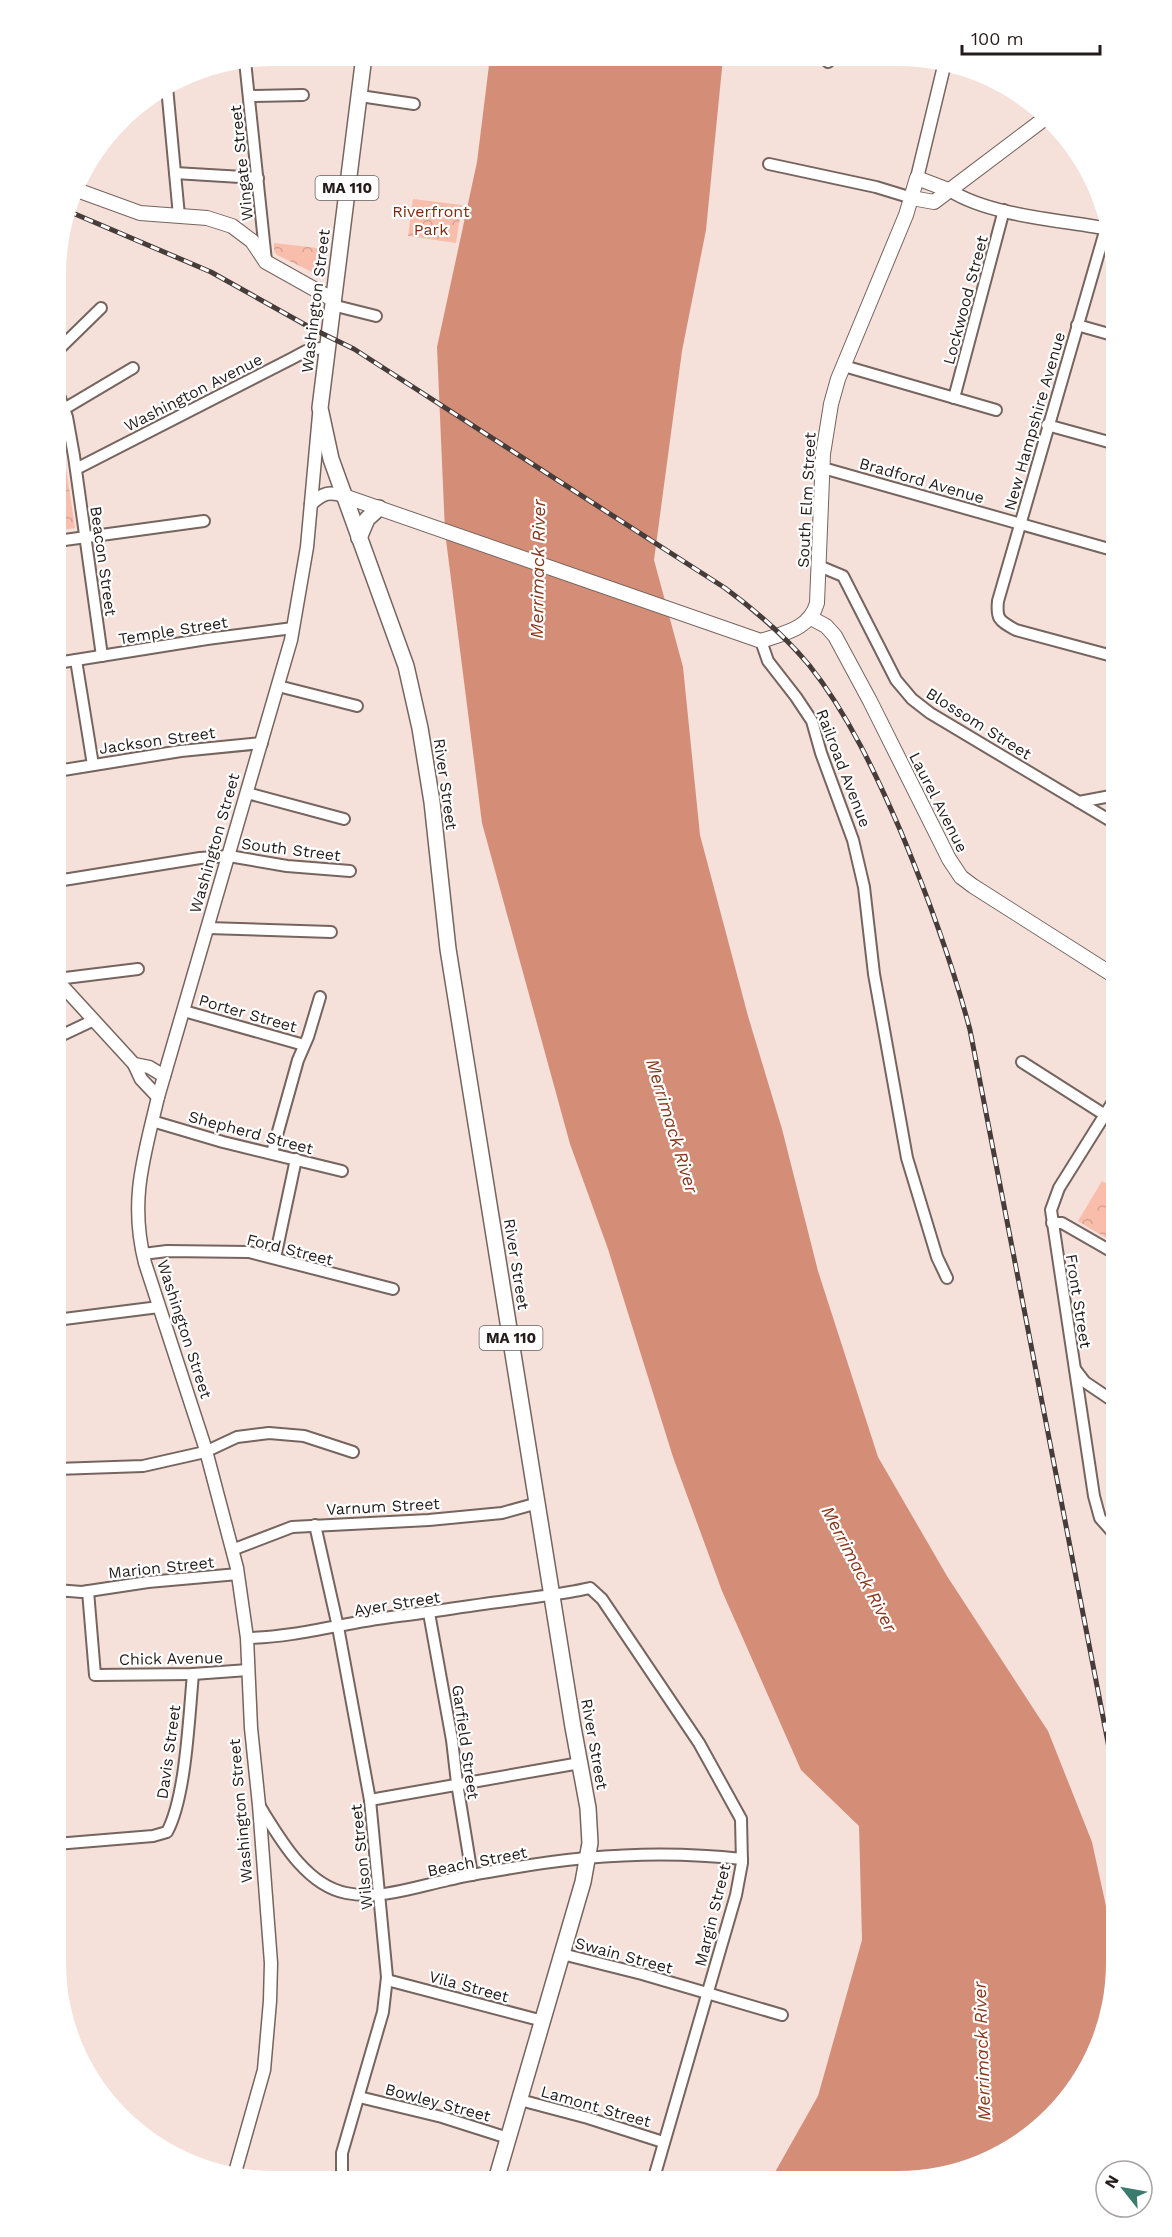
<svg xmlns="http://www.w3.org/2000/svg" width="1172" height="2237" viewBox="0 0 1172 2237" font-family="'Work Sans',sans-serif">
	<defs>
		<pattern id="park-crowns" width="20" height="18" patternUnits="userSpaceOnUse" patternTransform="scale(1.5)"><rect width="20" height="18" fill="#f8bdab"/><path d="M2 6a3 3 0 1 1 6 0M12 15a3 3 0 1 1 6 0" fill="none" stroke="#d4a293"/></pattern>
	</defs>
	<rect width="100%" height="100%" fill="#f6e0da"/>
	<!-- park -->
	<g fill="url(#park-crowns)">
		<path d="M413,199L462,205L456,243L408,236Z"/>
		<path d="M274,243L326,249L324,265L314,273L277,255L274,251Z"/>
		<path d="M57,427H60L75,528L57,531Z"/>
		<path d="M1102,1181L1116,1189V1244L1078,1221Z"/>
	</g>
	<!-- water -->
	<path fill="#d48e78" d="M490,57L723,58L706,230L682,351L654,560L683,667L700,835L748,1016L782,1129L818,1271L878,1457L947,1576L1048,1731L1092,1842L1116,1952V1978L1100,2046L1071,2096L1020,2144L968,2170L898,2181H770L818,2096L862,1940L859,1826L801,1770L722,1591L673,1457L608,1249L570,1144L482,823L445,532L437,347L477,162Z"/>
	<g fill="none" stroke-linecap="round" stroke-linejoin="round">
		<defs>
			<g id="minor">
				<path d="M387,56L409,59V56"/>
				<path d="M245,61L266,261"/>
				<path d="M828,62L829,59"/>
				<path d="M167,87L179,216"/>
				<path d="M249,96L303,95"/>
				<path d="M360,96L414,104"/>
				<path d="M769,164L876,187L912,198"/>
				<path d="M175,173L258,178"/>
				<path d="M1106,228L998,601C996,620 1000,621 1016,630L1116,657"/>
				<path d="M332,305L376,316"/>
				<path d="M1077,325L1116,336"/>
				<path d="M57,351L101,308"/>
				<path d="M844,366L996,410"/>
				<path d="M57,390L67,417L74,456L102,656"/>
				<path d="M954,398L1004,210"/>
				<path d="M64,409L133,368"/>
				<path d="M1047,425L1116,444"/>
				<path d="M823,468L1116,551"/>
				<path d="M76,469L291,359L306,351L326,347"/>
				<path d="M57,541L204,521"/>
				<path d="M819,566L843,576L896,680L912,699L930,713L1079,802L1116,795"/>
				<path d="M761,641L768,661L796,697L812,721L821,753L853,840L864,887L874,974L907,1158L937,1257L947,1278"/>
				<path d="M76,660L93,765"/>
				<path d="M57,663L207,639L293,628"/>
				<path d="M278,686L357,706"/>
				<path d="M57,771L181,751L262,743"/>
				<path d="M247,793L344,819"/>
				<path d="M1079,802L1116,824"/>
				<path d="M57,881L200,858L229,856L287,866L350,871"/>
				<path d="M208,928L331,932"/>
				<path d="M57,979L138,969"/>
				<path d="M184,1011L304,1045"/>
				<path d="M56,1038L92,1021"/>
				<path d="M1022,1062L1116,1122"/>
				<path d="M152,1121L223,1142L342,1171"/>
				<path d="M272,1153L298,1060L308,1037L320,997"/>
				<path d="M1052,1223H1062L1116,1254"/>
				<path d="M143,1254L167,1251L249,1252L393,1289"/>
				<path d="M275,1258L296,1159"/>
				<path d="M56,1320L159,1307"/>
				<path d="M1075,1369L1085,1382L1116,1403"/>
				<path d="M56,1469L143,1466L205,1452L237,1437L269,1433L304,1436L353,1452"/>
				<path d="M315,1525L338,1627L370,1800L387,1977L383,2012L342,2153V2175L350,2180"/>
				<path d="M1116,1536L1100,1518L1094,1496L1051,1210L1059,1188L1116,1097"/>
				<path d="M232,1550L292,1527L429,1520L502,1513L538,1503"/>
				<path d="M56,1590L82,1592L148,1582L238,1574"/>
				<path d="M88,1591L95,1675L193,1674L248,1670"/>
				<path d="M429,1613L452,1740L457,1783L472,1875"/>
				<path d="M247,1638C297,1637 343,1623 391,1617C432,1612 473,1605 514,1600C541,1596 564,1594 590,1588L602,1599L699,1743L741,1819L742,1863L736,1895L653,2181"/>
				<path d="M370,1800L580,1763"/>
				<path d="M259,1805C279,1837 305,1885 346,1893C380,1900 415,1887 448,1880C468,1875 487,1872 506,1869C583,1855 664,1850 742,1859"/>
				<path d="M56,1844L153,1836L167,1832C186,1797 189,1716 193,1674"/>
				<path d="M562,1954L642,1974L782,2015"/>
				<path d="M387,1980L543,2021"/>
				<path d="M359,2097L442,2117L508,2138"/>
				<path d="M520,2100L588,2118L663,2142"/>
			</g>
			<g id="tertiary">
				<path d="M917,178L945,62"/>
				<path d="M951,191C991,216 1061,220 1109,229"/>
				<path d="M311,504C323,493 329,491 344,496"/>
				<path d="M57,980L134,1064L141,1079L158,1097"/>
				<path d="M134,1064L149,1067L164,1076"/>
				<path d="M234,2176L264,2070L270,2001L271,1963L259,1805L251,1728L247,1638L237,1568L205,1447L145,1263C129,1200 144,1157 158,1097L291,640L307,547L319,415"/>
			</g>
			<g id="secondary">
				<path d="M74,189L140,213L207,218L232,226L252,241L266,262L332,299"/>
				<path d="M912,198L934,202L1048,116"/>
				<path d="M344,496L761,641C784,633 810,629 817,603L823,454L831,404L838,379L906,215L917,178L951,191"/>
				<path d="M811,618L826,626L835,636L870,701L949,859L961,877L973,886L1116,977"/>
			</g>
			<g id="primary">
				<path d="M364,56L320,408L331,459L406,666L420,728L432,802L448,949L573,1727L588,1808L590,1843L583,1882L496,2180"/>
				<path d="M359,538L367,519L379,508"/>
			</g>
		</defs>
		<!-- minor casing -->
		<use href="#minor" stroke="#76645e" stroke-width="14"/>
		<!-- tertiary casing -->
		<use href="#tertiary" stroke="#76645e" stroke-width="15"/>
		<!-- secondary casing -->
		<use href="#secondary" stroke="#76645e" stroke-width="16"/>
		<!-- primary casing -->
		<use href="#primary" stroke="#76645e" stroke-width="18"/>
		<!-- minor -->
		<use href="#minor" stroke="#fff" stroke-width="10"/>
		<!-- tertiary -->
		<use href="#tertiary" stroke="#fff" stroke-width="12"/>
		<!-- secondary -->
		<use href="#secondary" stroke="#fff" stroke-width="14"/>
		<!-- primary -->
		<use href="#primary" stroke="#fff" stroke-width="15"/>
		<defs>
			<path id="rail" d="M68,211L211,272L311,328L354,349L725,588C756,611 784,635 809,665C848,714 876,774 901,832C928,897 952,962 970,1030L1116,1784"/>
		</defs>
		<!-- rail casing -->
		<use href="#rail" stroke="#463c39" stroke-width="5"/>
		<!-- rail -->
		<use href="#rail" stroke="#fff" stroke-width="3" stroke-dasharray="9" stroke-linecap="butt"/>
	</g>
	<g text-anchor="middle" stroke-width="4.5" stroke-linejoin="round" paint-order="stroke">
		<!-- shield labels -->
		<g fill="#fff" stroke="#66605f" stroke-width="1.5">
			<rect x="315.5" y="176" width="63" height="24" rx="4.5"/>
			<rect x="479.5" y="1326" width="63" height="24" rx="4.5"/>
		</g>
		<g font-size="15" font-weight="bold" fill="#241c1a">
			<text x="347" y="193">MA 110</text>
			<text x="511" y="1343">MA 110</text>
		</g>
		<!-- street labels -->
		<g font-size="16" fill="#241c1a" stroke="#fff">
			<text transform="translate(241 163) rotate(-96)" y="6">Wingate Street</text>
			<text transform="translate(965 300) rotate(-75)" y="6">Lockwood Street</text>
			<text transform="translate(315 301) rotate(-83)" y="6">Washington Street</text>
			<text transform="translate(193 392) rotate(-27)" y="6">Washington Avenue</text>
			<text transform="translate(1034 421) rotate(-74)" y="6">New Hampshire Avenue</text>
			<text transform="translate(922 480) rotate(16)" y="6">Bradford Avenue</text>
			<text transform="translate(806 500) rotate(-87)" y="6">South Elm Street</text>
			<text transform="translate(104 561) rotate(82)" y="6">Beacon Street</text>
			<text transform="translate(173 630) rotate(-9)" y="6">Temple Street</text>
			<text transform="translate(979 723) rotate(32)" y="6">Blossom Street</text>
			<text transform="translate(157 740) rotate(-8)" y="6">Jackson Street</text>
			<text transform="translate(844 768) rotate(69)" y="6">Railroad Avenue</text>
			<text transform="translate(446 784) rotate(82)" y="6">River Street</text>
			<text transform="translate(939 802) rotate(63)" y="6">Laurel Avenue</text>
			<text transform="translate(214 843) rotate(-74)" y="6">Washington Street</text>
			<text transform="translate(291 849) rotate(7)" y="6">South Street</text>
			<text transform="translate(248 1013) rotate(16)" y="6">Porter Street</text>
			<text transform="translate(251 1132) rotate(15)" y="6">Shepherd Street</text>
			<text transform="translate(290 1249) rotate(14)" y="6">Ford Street</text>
			<text transform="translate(517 1264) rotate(81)" y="6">River Street</text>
			<text transform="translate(1079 1301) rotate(81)" y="6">Front Street</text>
			<text transform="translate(185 1329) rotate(72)" y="6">Washington Street</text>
			<text transform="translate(383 1506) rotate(-3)" y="6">Varnum Street</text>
			<text transform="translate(161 1567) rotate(-6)" y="6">Marion Street</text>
			<text transform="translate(397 1603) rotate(-9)" y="6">Ayer Street</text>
			<text transform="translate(171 1658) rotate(-1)" y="6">Chick Avenue</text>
			<text transform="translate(466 1742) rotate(82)" y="6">Garfield Street</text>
			<text transform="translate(595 1744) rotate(80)" y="6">River Street</text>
			<text transform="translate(168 1752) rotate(-82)" y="6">Davis Street</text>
			<text transform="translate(240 1811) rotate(-95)" y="6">Washington Street</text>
			<text transform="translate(361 1857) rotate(-96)" y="6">Wilson Street</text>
			<text transform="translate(477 1861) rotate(-11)" y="6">Beach Street</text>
			<text transform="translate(712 1915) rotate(-76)" y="6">Margin Street</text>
			<text transform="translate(624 1955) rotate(15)" y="6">Swain Street</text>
			<text transform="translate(469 1986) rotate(15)" y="6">Vila Street</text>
			<text transform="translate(438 2102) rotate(15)" y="6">Bowley Street</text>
			<text transform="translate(596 2106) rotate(16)" y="6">Lamont Street</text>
		</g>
		<!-- park labels -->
		<g font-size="16" fill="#7e2b0e" stroke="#fff">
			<text x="431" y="217">Riverfront<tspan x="431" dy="18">Park</tspan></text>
		</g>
		<!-- water labels -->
		<g font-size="18" font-style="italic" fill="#8b371c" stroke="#fff">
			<text transform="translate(538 569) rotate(-89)" y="6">Merrimack River</text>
			<text transform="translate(672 1126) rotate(73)" y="6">Merrimack River</text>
			<text transform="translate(859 1569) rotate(62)" y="6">Merrimack River</text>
			<text transform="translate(982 2051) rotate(-92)" y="6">Merrimack River</text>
		</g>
	</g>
	<!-- crop -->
	<path d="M0 0H1172V2237H0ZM274 66H898A208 208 0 0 1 1106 274V1963A208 208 0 0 1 898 2171H274A208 208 0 0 1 66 1963V274A208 208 0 0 1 274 66Z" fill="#fff" fill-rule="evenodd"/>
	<!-- north arrow -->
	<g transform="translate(1124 2189) rotate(301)"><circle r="28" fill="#ffffff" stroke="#a7a4a3" stroke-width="1.5"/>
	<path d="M0-4.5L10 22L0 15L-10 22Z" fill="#397b6d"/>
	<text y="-9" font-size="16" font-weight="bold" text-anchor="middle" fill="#241c1a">N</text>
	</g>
	<!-- scale -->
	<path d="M962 45v9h138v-9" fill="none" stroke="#241c1a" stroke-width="3"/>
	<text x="971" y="45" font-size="18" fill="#241c1a" stroke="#ffffff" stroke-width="4.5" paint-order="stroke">100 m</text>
</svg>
